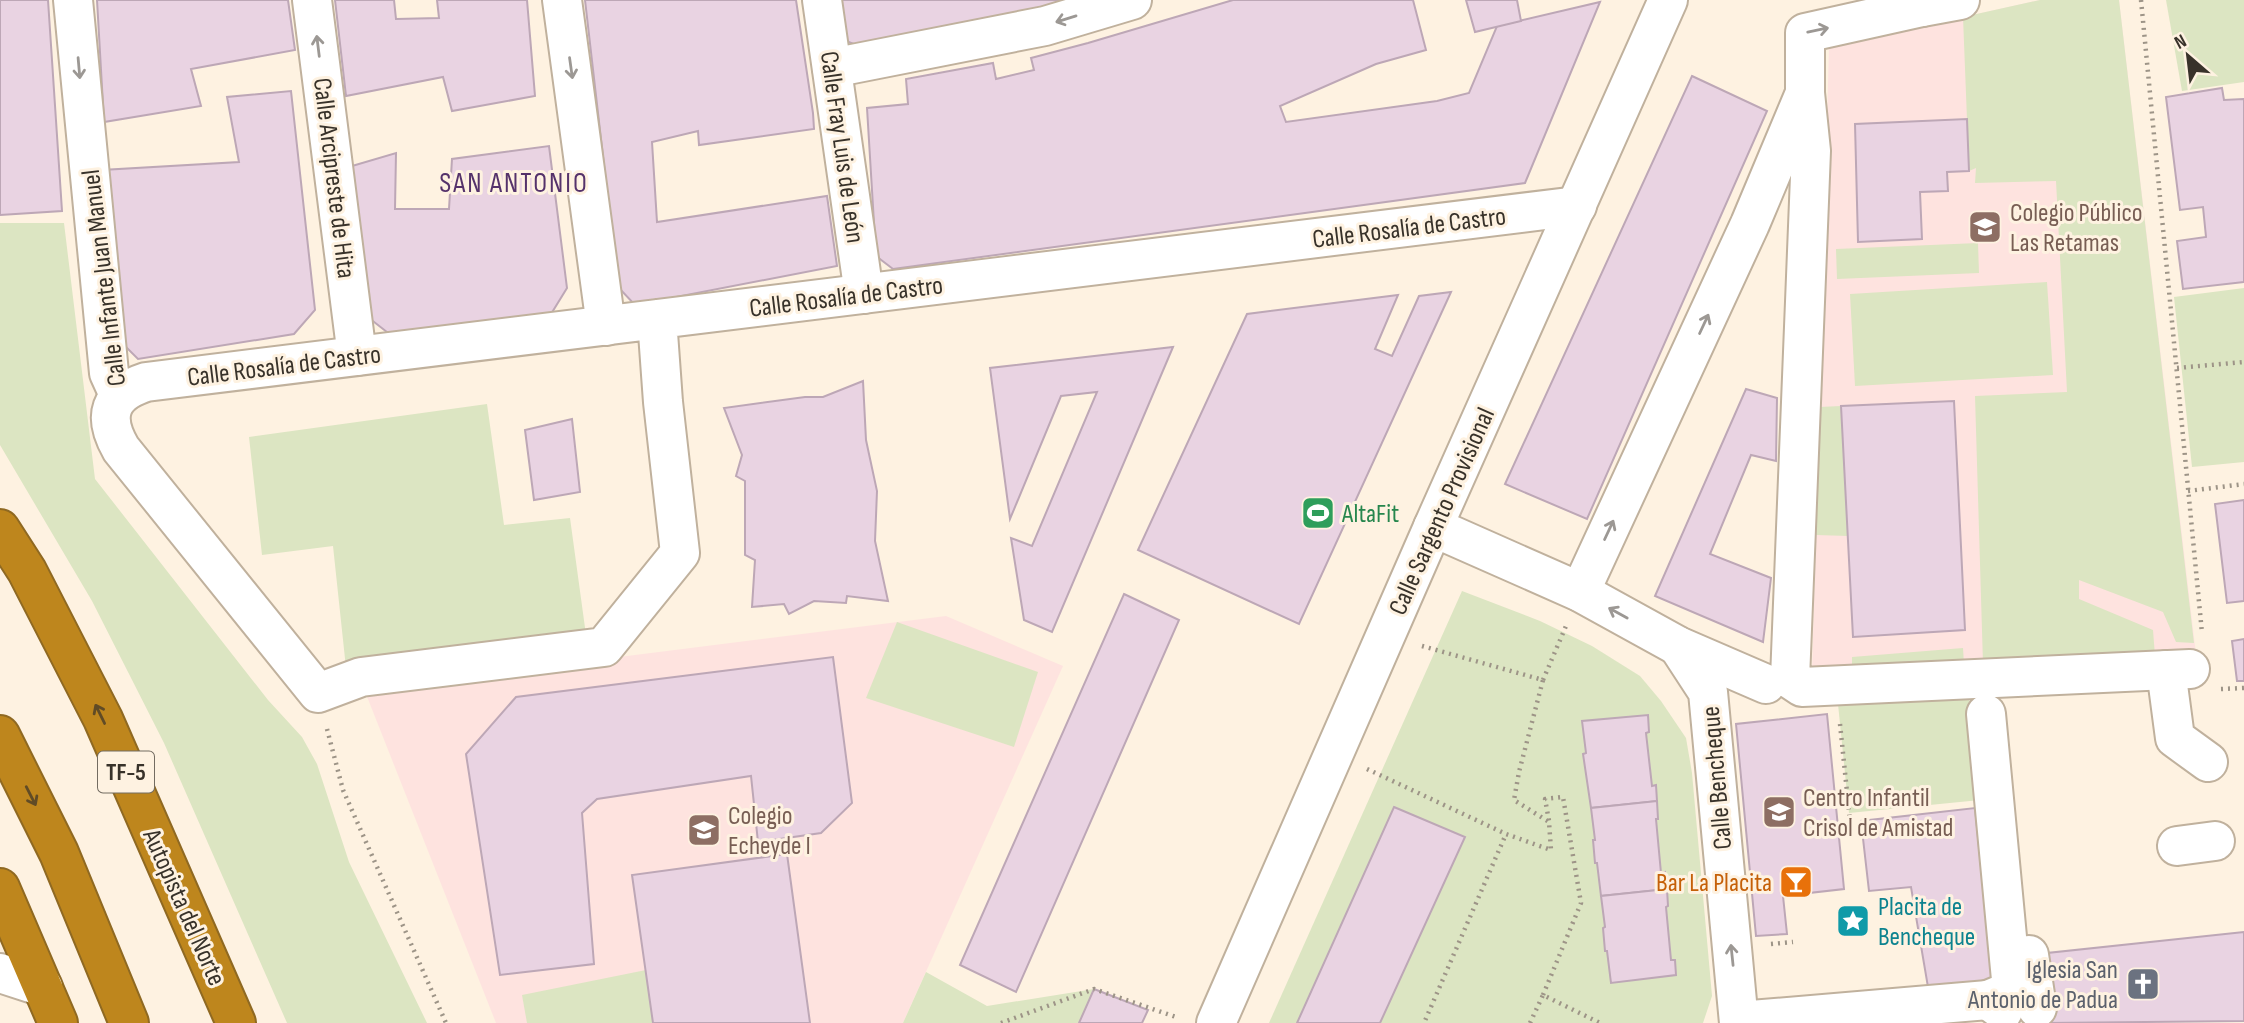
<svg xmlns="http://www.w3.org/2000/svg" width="2244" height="1023" viewBox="0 0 2244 1023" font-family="'Sofia Sans Condensed',sans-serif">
	<rect width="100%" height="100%" fill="#fef2e1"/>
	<!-- education -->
	<g fill="#fee3df">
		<path d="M2040,0H2119L2196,654L1812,673L1829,47Z"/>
		<path d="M946,616L1063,666L903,1023H496L364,689Z"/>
	</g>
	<!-- green -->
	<g fill="#dce5c2">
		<path d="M2040,0H2119L2194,643L2176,642L2163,612L2079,580V599L2153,630L2155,656L1983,664L1975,396L2067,392L2056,181L1975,183L1976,168L1969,171L1963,17Z"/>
		<path d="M2166,0H2244V82L2182,91Z"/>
		<path d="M0,223H64L95,479L268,700L302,737L317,764L349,862L427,1023H287L164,743L92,601L0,445Z"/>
		<path d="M1978,243L1979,273L1837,279L1836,249Z"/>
		<path d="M2047,282L2053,375L1855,386L1850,294Z"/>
		<path d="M2244,288V462L2192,467L2174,297Z"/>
		<path d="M487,404L504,525L570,518L586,635L346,668L333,546L262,555L249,437Z"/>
		<path d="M1841,406L1848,536L1816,535L1819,407Z"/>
		<path d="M1462,591L1540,621L1592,646L1640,676L1661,701L1686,738L1692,773L1712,996L1703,1023H1269Z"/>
		<path d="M897,622L1038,672L1014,747L866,698Z"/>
		<path d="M1963,648L1964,665L1852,670V657Z"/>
		<path d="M1968,689L1980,800L1849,813L1838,704Z"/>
		<path d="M646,970L653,1023H527L522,995Z"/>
		<path d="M926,972L987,1006L1094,989L1148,1010L1142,1023H903Z"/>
	</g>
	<!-- building -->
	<g fill="#e9d3e2" stroke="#bda7b6" stroke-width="2">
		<path d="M0,0H48L62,211L0,215Z"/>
		<path d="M97,0H288L295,50L191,69L201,106L104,122Z"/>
		<path d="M335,0H394L396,19L439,18L437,0H527L535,96L452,111L443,77L346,96Z"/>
		<path d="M585,0H796L813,113L814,129L699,145L698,131L652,142L657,222L827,196L837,266L635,305L618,287Z"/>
		<path d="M839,0H1067L1019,14L859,46L846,41Z"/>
		<path d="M1233,0H1413L1426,50L1376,64L1280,106L1286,122L1437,101L1469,93L1497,26L1600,2L1525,183L893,269L876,256L867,108L908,104L906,79L993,63L996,79L1034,70L1031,58L1088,43Z"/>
		<path d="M1466,0H1517L1521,21L1475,32Z"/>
		<path d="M1692,76L1767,111L1587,519L1505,484Z"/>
		<path d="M2222,88L2224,100L2244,99V282L2183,289L2177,241L2206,237L2203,207L2180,210L2166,97Z"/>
		<path d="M291,91L315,310L294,334L138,359L114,335L102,170L239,162L227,97Z"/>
		<path d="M1967,119L1969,171L1947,172L1948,191L1920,192L1922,239L1858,242L1855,124Z"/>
		<path d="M549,146L567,288L551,314L392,336L369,318L352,166L396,153L395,209H449L452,159Z"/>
		<path d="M1451,292L1299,624L1138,550L1247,314L1398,295L1375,349L1392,356L1419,296Z"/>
		<path d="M1173,347L1052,632L1024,620L1011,538L1032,546L1097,392L1061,396L1010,519L990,368Z"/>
		<path d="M863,381L866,440L877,491L875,541L888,601L847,596L846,603L814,601L789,614L784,604L752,607L755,560L745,555V481L736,476L742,455L724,408L805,397H823Z"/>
		<path d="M1746,389L1777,398L1776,461L1751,455L1710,554L1771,578L1763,642L1655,596Z"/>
		<path d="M1954,401L1965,630L1853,637L1841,406Z"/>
		<path d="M572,419L580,492L534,500L525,430Z"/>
		<path d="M2244,500V601L2227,603L2215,504Z"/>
		<path d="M1124,594L1179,620L1016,992L960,965Z"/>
		<path d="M2244,639V681H2237L2232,641Z"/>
		<path d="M833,657L852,803L821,833L758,842L751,776L597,799L582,813L594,964L500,975L466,754L516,697Z"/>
		<path d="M1827,714L1844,889L1783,896L1787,934L1756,936L1736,724Z"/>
		<path d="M1648,715L1649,732L1646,733L1652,786L1656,785L1657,801L1591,808L1583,754L1586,753L1582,721Z"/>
		<path d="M1657,801L1658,819H1656L1661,873L1665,872L1667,889L1601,896L1597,863H1595L1593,840H1595L1591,808Z"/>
		<path d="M1394,807L1465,837L1380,1023H1297Z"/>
		<path d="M1975,808L1993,985L1929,993L1911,887L1869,891L1861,821Z"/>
		<path d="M787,854L810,1023H653L632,875Z"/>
		<path d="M1667,889L1668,906L1666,907L1671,960H1675L1676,975L1611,983L1607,951H1605L1603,928L1605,927L1601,896Z"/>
		<path d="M2244,932V1021L2046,1023L2038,954Z"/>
		<path d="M1094,989L1148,1010L1142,1023H1079Z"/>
	</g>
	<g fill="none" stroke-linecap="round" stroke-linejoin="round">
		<defs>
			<g id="minor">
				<path d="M73,0L109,373L119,395"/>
				<path d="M312,0L357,356"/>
				<path d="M562,0L606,326"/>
				<path d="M822,0L864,294"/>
				<path d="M1922,7L1960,0"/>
				<path d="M832,68L1045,26L1132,0"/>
				<path d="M1805,93L1811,151L1790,679L1802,687L2190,669"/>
				<path d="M657,319L663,402L680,553L604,647L361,677L318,693L121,449C102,416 109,394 146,382L1577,206"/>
				<path d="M1433,527L1580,592L1678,646L1766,684"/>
				<path d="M1580,592L1750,224L1805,93V33L1922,7L1920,0"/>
				<path d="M1678,646L1708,692L1739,1023"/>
				<path d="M2166,670L2175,738L2208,762"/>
				<path d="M1986,714L2012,990L1988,1000L2003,1011"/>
				<path d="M2177,846L2215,841"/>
				<path d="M2029,955L2037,1008"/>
				<path d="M0,973L43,987"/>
				<path d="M1739,1021L1988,1000"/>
				<path d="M1216,1023L1433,527L1668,0"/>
			</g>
			<g id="highway">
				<path d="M0,529L27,571L103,719L236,1023"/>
				<path d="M0,735L59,853L129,1023"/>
				<path d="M0,888L58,1023"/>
			</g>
		</defs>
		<!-- minor casing -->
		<use href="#minor" stroke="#c0b19d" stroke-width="42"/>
		<!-- highway casing -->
		<use href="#highway" stroke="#8f6922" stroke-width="42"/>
		<!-- path -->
		<g stroke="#9d9487" stroke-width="4.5" stroke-dasharray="2 5" stroke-linecap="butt">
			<path d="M2141,0L2202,633"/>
			<path d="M2177,368L2244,362"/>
			<path d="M2188,491L2244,484"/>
			<path d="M1422,646L1543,680L1519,772L1514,800L1549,822L1551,850L1506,834L1424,1023"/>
			<path d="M1543,680L1566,626"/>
			<path d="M2221,689L2244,688"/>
			<path d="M1840,724L1850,821"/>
			<path d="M327,729L343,790L446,1023"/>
			<path d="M1367,769L1506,834"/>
			<path d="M1771,944L1793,942"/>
			<path d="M1543,995L1581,903L1563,797L1545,799L1549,821"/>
			<path d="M1001,1023L1094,989L1179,1018"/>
			<path d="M1530,1023L1543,995L1600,1023"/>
		</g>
		<!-- minor -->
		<use href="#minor" stroke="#fff" stroke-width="38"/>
		<!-- highway -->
		<use href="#highway" stroke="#be861d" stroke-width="38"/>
	</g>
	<!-- one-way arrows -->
	<defs><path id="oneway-shaft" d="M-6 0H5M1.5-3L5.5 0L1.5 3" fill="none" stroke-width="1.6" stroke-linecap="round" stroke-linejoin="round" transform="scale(1.75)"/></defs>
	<g stroke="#9c9894">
		<use href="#oneway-shaft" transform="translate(1066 19) rotate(163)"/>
		<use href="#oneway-shaft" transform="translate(1818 30) rotate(-12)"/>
		<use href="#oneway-shaft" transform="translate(318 46) rotate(-97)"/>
		<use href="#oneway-shaft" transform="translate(79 68) rotate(85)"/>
		<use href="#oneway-shaft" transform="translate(571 68) rotate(82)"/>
		<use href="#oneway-shaft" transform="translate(1704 324) rotate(-65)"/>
		<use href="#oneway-shaft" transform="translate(1609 530) rotate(-65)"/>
		<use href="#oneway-shaft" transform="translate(1618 613) rotate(-151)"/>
		<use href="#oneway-shaft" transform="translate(1732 955) rotate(-96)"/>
	</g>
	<g stroke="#604b26">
		<use href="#oneway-shaft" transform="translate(100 714) rotate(-116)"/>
		<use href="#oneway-shaft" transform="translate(31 796) rotate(63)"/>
	</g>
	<!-- icons -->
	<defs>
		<symbol id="school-square" viewBox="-11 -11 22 22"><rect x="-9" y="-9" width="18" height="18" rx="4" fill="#8d6e63" stroke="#fef2e1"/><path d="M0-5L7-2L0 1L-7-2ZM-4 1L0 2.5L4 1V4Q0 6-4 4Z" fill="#fff"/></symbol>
		<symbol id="stadium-square" viewBox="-11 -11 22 22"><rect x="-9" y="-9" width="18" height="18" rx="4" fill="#2e9e5b" stroke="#fef2e1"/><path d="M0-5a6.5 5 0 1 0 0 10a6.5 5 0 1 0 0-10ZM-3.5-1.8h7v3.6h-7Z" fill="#fff"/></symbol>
		<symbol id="bar-square" viewBox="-11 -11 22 22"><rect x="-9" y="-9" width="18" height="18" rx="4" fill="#e8710a" stroke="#fef2e1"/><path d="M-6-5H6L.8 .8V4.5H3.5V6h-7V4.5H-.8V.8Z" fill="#fff"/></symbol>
		<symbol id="sight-square" viewBox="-11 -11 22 22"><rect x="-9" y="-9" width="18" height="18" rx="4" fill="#0f9aa8" stroke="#fef2e1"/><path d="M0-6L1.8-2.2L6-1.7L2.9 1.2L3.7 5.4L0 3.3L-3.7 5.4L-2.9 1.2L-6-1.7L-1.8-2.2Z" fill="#fff"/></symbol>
		<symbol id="church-square" viewBox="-11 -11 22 22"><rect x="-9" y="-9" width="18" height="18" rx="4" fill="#6b7280" stroke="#fef2e1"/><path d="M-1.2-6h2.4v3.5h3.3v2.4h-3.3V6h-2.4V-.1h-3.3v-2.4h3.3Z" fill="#fff"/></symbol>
	</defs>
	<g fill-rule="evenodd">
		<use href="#school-square" x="1966" y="208" width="38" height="38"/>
		<use href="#stadium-square" x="1299" y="494" width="38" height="38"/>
		<use href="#school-square" x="1760" y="793" width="38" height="38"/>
		<use href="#school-square" x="685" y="811" width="38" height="38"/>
		<use href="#bar-square" x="1777" y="863" width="38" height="38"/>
		<use href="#sight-square" x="1834" y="902" width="38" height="38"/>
		<use href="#church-square" x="2124" y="965" width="38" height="38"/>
	</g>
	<g text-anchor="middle" stroke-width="6" stroke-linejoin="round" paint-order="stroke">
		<!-- shield labels -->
		<rect fill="#fef2e1" stroke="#736c61" stroke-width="2" x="98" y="751.5" width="56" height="41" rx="5"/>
		<g font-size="24" font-weight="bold" fill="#38322a">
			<text x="126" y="780">TF-5</text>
		</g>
		<!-- street labels -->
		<g font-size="26" fill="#38322a" stroke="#fef2e1">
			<text transform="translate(843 147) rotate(82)" y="9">Calle Fray Luis de León</text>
			<text transform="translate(335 178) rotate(83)" y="9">Calle Arcipreste de Hita</text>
			<text transform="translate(1409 227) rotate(-7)" y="9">Calle Rosalía de Castro</text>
			<text transform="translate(103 278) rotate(-97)" y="9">Calle Infante Juan Manuel</text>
			<text transform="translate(846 296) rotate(-7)" y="9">Calle Rosalía de Castro</text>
			<text transform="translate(284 365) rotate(-7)" y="9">Calle Rosalía de Castro</text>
			<text transform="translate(1441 511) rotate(-66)" y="9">Calle Sargento Provisional</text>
			<text transform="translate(1716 778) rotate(-95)" y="9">Calle Bencheque</text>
			<text transform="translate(185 907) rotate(66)" y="9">Autopista del Norte</text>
		</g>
		<!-- education labels -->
		<g font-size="26" fill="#785e54" stroke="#fef2e1" text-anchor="start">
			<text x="2010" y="221">Colegio Público<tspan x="2010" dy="30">Las Retamas</tspan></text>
			<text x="1803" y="806">Centro Infantil<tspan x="1803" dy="30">Crisol de Amistad</tspan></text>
			<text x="728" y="824">Colegio<tspan x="728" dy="30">Echeyde I</tspan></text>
		</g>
		<!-- leisure labels -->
		<g font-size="26" fill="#27864d" stroke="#fef2e1" text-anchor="start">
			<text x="1342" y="522">AltaFit</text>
		</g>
		<!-- food labels -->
		<g font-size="26" fill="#c56008" stroke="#fef2e1" text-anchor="end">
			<text x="1772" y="891">Bar La Placita</text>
		</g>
		<!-- culture labels -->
		<g font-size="26" fill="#0d838f" stroke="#fef2e1" text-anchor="start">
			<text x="1878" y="915">Placita de<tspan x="1878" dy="30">Bencheque</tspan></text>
		</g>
		<!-- worship labels -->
		<g font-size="26" fill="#5b616d" stroke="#fef2e1" text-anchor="end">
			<text x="2118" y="978">Iglesia San<tspan x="2118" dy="30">Antonio de Padua</tspan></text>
		</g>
		<!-- neighbourhood labels -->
		<g font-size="28" letter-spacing="2" fill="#55326b" stroke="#fef2e1">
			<text x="514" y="192">SAN ANTONIO</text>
		</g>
	</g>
	<!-- north arrow -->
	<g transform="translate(2188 56) rotate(332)" stroke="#fef2e1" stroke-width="5" paint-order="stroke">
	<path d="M0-5L12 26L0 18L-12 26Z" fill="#38322a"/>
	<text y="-10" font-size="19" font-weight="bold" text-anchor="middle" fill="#38322a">N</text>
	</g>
</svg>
